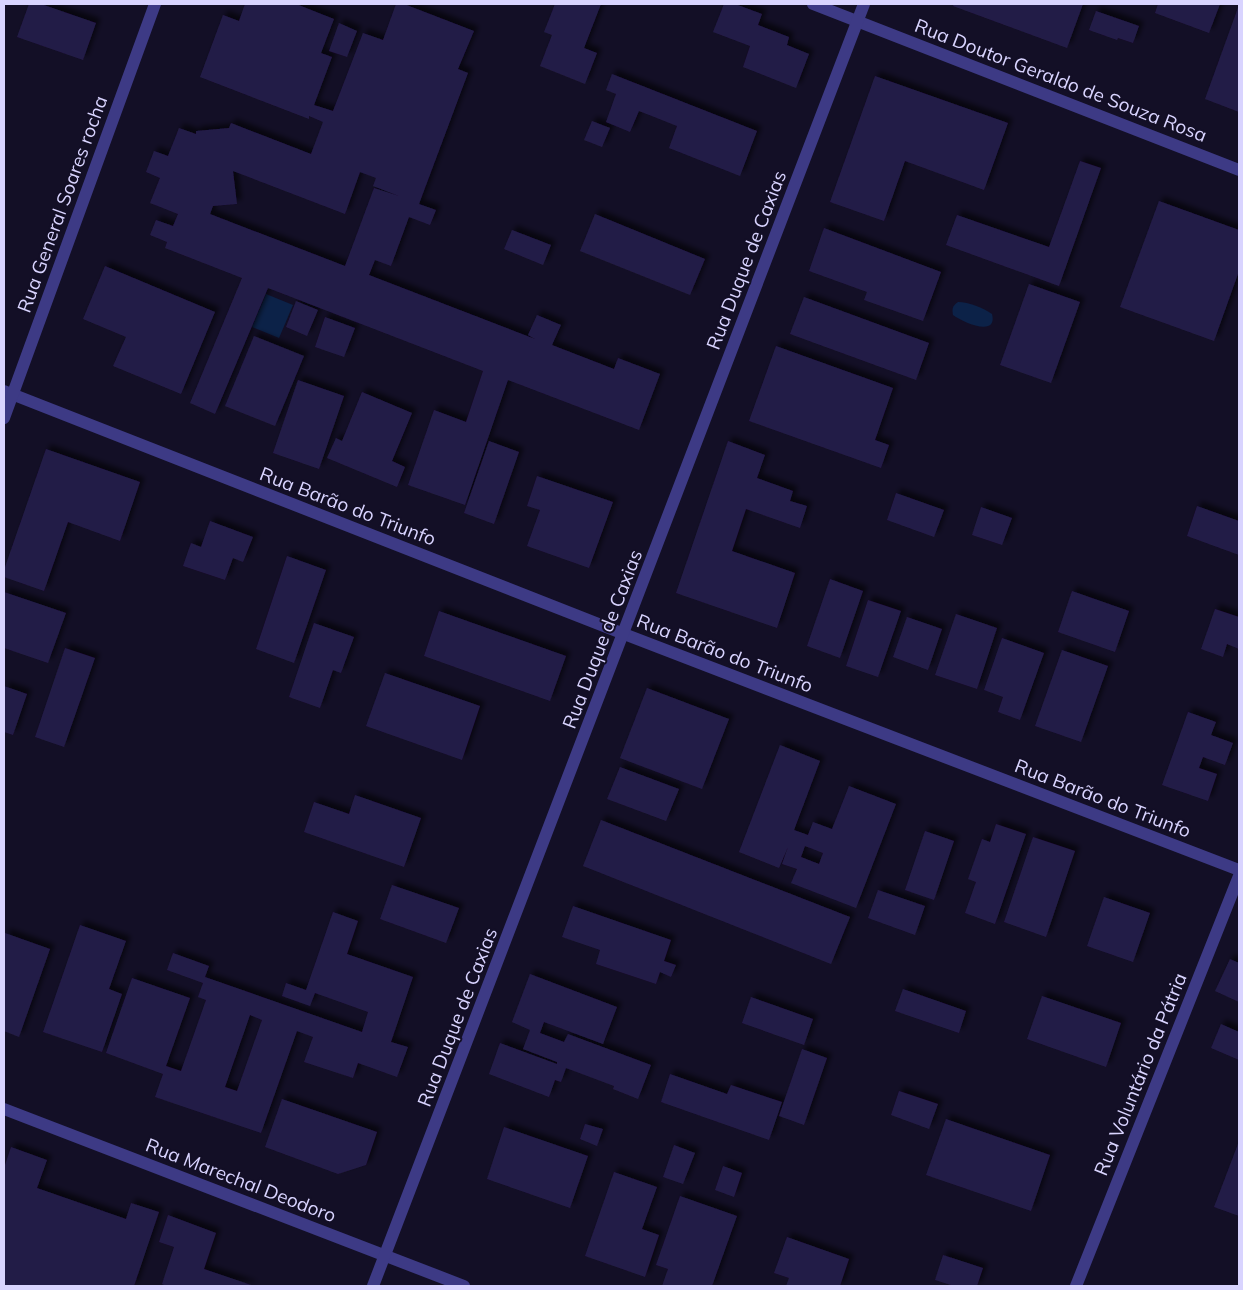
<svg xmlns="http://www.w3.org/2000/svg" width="1243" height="1290" viewBox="0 0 1243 1290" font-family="Mulish,sans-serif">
	<defs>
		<filter id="shadow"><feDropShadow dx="4.5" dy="-4.5" stdDeviation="2.5" flood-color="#0009"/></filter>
	</defs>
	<rect width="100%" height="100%" fill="#130f26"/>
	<!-- water -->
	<g fill="#0c2248">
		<path d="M266,294L293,305L279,338L252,327Z"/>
		<path d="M958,302C969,302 983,308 992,314C998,338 962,322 953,315C952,309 952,306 958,302Z"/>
	</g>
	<!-- building -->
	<g fill="#241b47" fill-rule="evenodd" filter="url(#shadow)">
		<path d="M29,4H41L96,23L83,60L17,37Z"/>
		<path d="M245,4H296L334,19L321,53L332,57L314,105L333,111L363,33L383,40L396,4H404L474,31L458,69L468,73L419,204L436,210L430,225L409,217L391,266L375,260L369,275L535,339L528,335L537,315L561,325L552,345L614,369L618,358L660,374L639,430L508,380L465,505L408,485L434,410L466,422L483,371L268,288L215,414L190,403L242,278L165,248L167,242L150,235L156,220L173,226L178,214L150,203L160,178L146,172L154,151L168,156L179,128L196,134V131L229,128L231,123L311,154L323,122L309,116V119L200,77L223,15L239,21ZM233,171L345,214L360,172L376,178L373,186L399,196L374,188L345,266L210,214L213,206L237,204Z"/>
		<path d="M555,4H601L584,48L597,53L585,84L540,66L552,35L544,32Z"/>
		<path d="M724,4H735L762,14L758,25L789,37L787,45L809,54L796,88L743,67L750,46L713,32Z"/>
		<path d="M954,4H1083L1067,48L953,6Z"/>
		<path d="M1158,4H1220L1209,33L1155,13Z"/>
		<path d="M1239,5V112L1205,99Z"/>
		<path d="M1096,11L1139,26L1133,43L1118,38L1117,40L1089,30Z"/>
		<path d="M339,23L357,31L347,57L329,51Z"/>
		<path d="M612,74L757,131L740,176L669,148L677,126L639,111L630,132L606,122L616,94L606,90Z"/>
		<path d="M875,76L1008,123L984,190L905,161L884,221L830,202Z"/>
		<path d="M592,121L610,128L602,147L584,140Z"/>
		<path d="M1080,161L1101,168L1059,286L946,245L957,215L1049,247Z"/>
		<path d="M1159,201L1239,230V271L1214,341L1120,307Z"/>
		<path d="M595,214L705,259L690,295L580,251Z"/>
		<path d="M824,228L941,272L923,321L864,300L867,292L809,271Z"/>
		<path d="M512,230L551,245L543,265L504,249Z"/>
		<path d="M105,266L215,312L181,394L113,366L126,337L83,319Z"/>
		<path d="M1029,284L1080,302L1051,383L1000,365Z"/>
		<path d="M804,297L929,343L916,380L790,334Z"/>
		<path d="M296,301L318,310L307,336L286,327Z"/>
		<path d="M325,317L355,328L344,357L315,347Z"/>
		<path d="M254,336L304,356L275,426L225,406Z"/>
		<path d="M776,346L893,388L875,440L889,445L881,468L749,421Z"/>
		<path d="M298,380L344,396L319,469L273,453Z"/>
		<path d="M362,392L412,413L392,461L405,467L397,487L327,458L336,438L342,441Z"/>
		<path d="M489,441L519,452L494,524L464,513Z"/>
		<path d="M728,441L765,455L757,478L793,491L790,501L807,506L800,528L746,509L732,551L795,573L777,628L676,593Z"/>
		<path d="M46,449L140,482L120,541L68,522L44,591L4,577V570Z"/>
		<path d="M537,476L613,502L589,568L527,546L540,510L527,506Z"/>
		<path d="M896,493L944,510L934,537L887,520Z"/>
		<path d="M1197,506L1239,521V555L1187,536Z"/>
		<path d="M981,507L1012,518L1002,545L972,535Z"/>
		<path d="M210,521L253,537L243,562L233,558L225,580L183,566L191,543L201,547Z"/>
		<path d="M287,556L326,570L294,663L256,649Z"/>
		<path d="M830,579L863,591L840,658L807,646Z"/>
		<path d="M1072,591L1129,611L1115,652L1058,632Z"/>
		<path d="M4,592L66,613L48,663L4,648Z"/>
		<path d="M868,600L901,611L878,677L846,666Z"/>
		<path d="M1215,609L1239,617V649L1227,644L1223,657L1201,649Z"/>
		<path d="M439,611L566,656L550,701L424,656Z"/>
		<path d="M956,614L997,628L977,689L935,675Z"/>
		<path d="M907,617L942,629L928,670L893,657Z"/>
		<path d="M314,623L354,637L341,673L333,670L320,708L289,697Z"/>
		<path d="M1002,638L1044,653L1020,720L998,712L1003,697L984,690Z"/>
		<path d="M65,648L95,658L64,747L35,737Z"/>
		<path d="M1062,650L1108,666L1081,742L1035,726Z"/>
		<path d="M385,673L480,706L462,760L366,726Z"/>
		<path d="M4,686L27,694L13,735L4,732Z"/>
		<path d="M647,688L729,719L702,789L620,758Z"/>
		<path d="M1188,712L1216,722L1211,735L1233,743L1225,765L1203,757L1199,768L1217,774L1208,801L1162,785Z"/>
		<path d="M780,745L820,761L794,830L808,835L813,822L832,829L849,786L896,804L856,908L791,883L797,869L782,864L788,847L779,868L739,852ZM805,846L823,853L819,864L801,857Z"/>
		<path d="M620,767L679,789L666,821L607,799Z"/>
		<path d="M355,795L421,818L404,867L304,832L314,802L349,814Z"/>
		<path d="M601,820L850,917L831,964L583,866Z"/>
		<path d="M996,824L1026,834L995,924L965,913L976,882L968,879L982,839L990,842Z"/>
		<path d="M925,831L954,841L934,900L905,890Z"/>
		<path d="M1033,837L1075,851L1046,937L1004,922Z"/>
		<path d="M392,885L459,908L446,943L380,919Z"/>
		<path d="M878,890L925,906L915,935L868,918Z"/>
		<path d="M1104,897L1150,913L1133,962L1087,946Z"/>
		<path d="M573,906L671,940L664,961L676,965L671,977L660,972L656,984L596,964L600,950L562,937Z"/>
		<path d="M333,912L358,921L347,954L413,977L391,1042L408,1047L397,1077L358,1063L353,1078L304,1062L313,1037L297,1031L261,1133L155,1097L163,1074L106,1053L132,978L190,998L166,1066L181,1071L206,1000L198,997L203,983L167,970L173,953L209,966L205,977L362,1032L368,1012L315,993L310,1006L282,996L286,983L306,990ZM250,1015L262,1020L237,1091L225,1087Z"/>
		<path d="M80,925L126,941L109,989L122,994L102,1052L43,1032Z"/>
		<path d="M5,933L50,949L19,1037L4,1031Z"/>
		<path d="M1230,959L1239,963V1002L1215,991Z"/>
		<path d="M530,974L617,1007L603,1044L544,1022L540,1033L564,1042L568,1034L651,1065L638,1099L613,1089L614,1086L566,1068L561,1082L555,1080L549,1097L489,1074L500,1043L557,1064V1062L523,1049L530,1030L512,1022Z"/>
		<path d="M903,989L966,1011L959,1033L895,1011Z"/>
		<path d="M1042,996L1121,1023L1106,1067L1027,1039Z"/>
		<path d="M751,997L813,1019L804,1045L742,1023Z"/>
		<path d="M1221,1024L1239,1032V1060L1211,1048Z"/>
		<path d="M802,1049L827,1058L804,1125L779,1116Z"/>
		<path d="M670,1074L727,1094L731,1085L782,1102L769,1140L661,1102Z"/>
		<path d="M899,1091L938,1104L929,1129L891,1115Z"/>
		<path d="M282,1099L377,1132L366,1165L338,1174L265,1147Z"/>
		<path d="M946,1119L1050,1155L1031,1211L926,1175Z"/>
		<path d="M585,1124L603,1129L597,1146L580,1139Z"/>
		<path d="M504,1127L588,1156L570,1208L487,1179Z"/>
		<path d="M1238,1144L1239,1145V1216L1214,1207Z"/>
		<path d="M674,1145L695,1153L683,1184L663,1177Z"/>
		<path d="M11,1147L47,1160L37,1188L126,1219L131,1203L159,1212L134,1286H4V1168Z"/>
		<path d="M723,1166L742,1173L734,1197L715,1190Z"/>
		<path d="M614,1172L657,1187L642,1229L659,1235L645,1277L585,1256Z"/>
		<path d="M680,1196L737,1216L712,1286H662L668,1269L656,1265Z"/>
		<path d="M168,1215L216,1233L204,1269L254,1286H166L162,1284L174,1247L159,1242Z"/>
		<path d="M787,1237L849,1259L840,1286H786L789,1278L774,1273Z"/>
		<path d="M943,1255L983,1268L977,1286H954L935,1280Z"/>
	</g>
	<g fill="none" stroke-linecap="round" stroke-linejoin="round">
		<!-- minor -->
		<g stroke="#3d3a85" stroke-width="12">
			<path d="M813,4L1239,170"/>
			<path d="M4,391L624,634L1239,870"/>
			<path d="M4,418L155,4"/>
			<path d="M4,1109L464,1286"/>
			<path d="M373,1286L864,4"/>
			<path d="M1076,1286L1239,876"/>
		</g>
	</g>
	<g text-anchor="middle" stroke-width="4" stroke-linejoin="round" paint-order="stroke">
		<!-- street labels -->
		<g font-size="19" fill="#d9d4ff" stroke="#130f26">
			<text transform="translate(1061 80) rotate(21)" y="7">Rua Doutor Geraldo de Souza Rosa</text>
			<text transform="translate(62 204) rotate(-70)" y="7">Rua General Soares rocha</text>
			<text transform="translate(746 260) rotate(-69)" y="7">Rua Duque de Caxias</text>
			<text transform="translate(348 506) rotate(21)" y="7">Rua Barão do Triunfo</text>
			<text transform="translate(602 639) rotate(-69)" y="7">Rua Duque de Caxias</text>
			<text transform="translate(725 653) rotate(21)" y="7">Rua Barão do Triunfo</text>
			<text transform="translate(1103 798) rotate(21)" y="7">Rua Barão do Triunfo</text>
			<text transform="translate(457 1017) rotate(-69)" y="7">Rua Duque de Caxias</text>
			<text transform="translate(1140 1074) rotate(-68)" y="7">Rua Voluntário da Pátria</text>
			<text transform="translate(241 1180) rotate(21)" y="7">Rua Marechal Deodoro</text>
		</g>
	</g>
	<!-- border -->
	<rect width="1243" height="1290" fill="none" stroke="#d9d4ff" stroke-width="10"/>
</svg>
